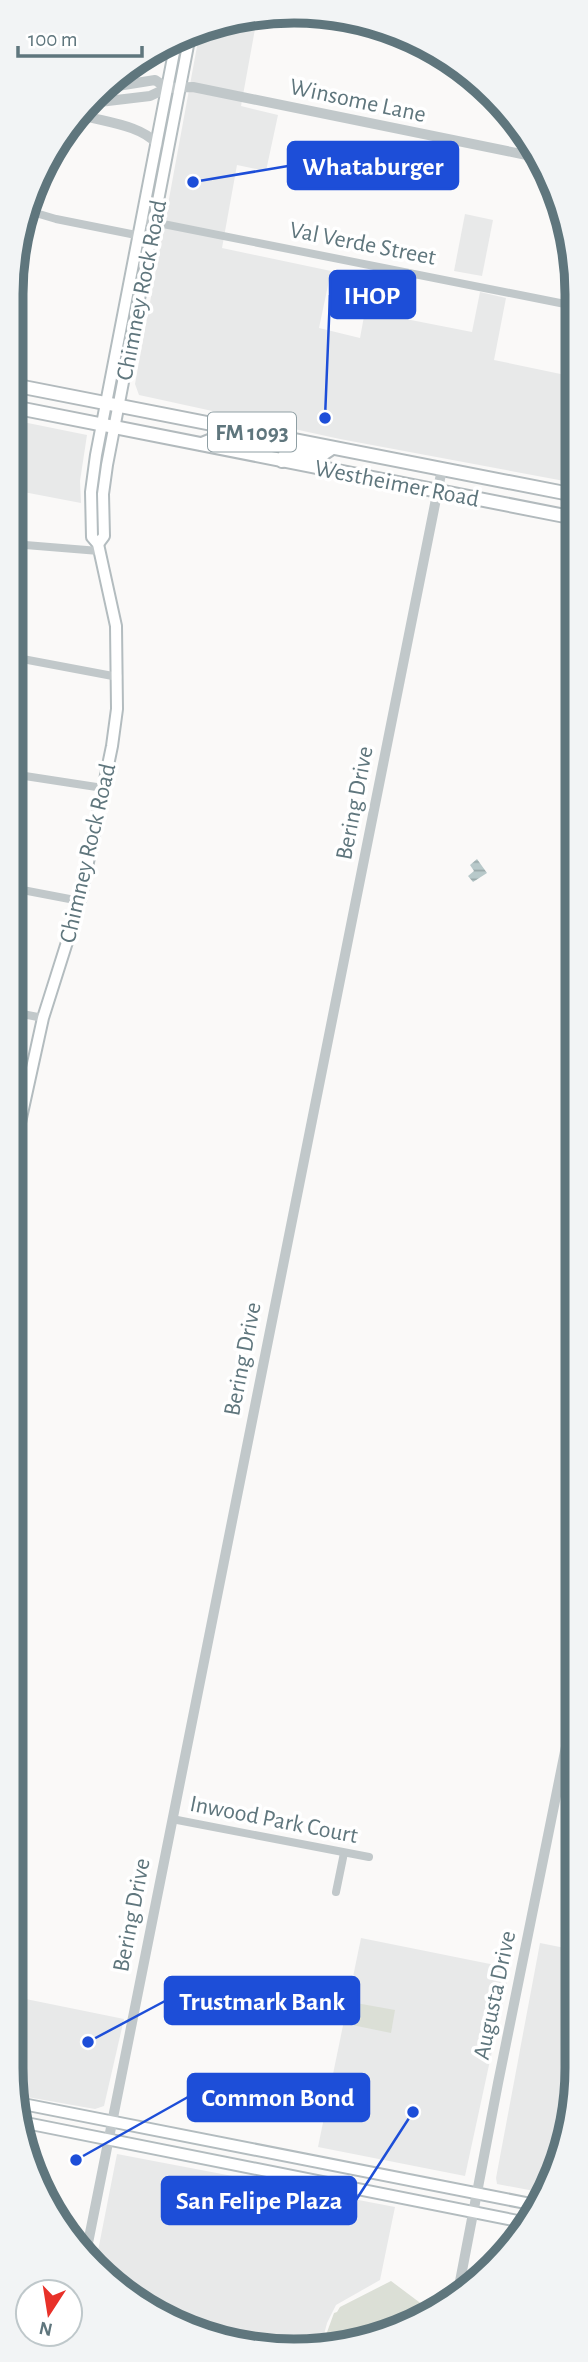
<svg xmlns="http://www.w3.org/2000/svg" width="588" height="2362" viewBox="0 0 588 2362" font-family="'Alegreya Sans',sans-serif">
	<defs>
		<pattern id="water-rules" width="6" height="5" patternUnits="userSpaceOnUse" patternTransform="scale(1.75)"><rect width="6" height="5" fill="#b8c9ca"/><path d="M0 2.5h6" fill="none" stroke="#99a8a9"/></pattern>
	</defs>
	<rect width="100%" height="100%" fill="#faf9f8"/>
	<!-- built -->
	<g fill="#e8e9e9">
		<path d="M257,18L241,106L278,115L266,171L237,165L222,248L331,271L319,328L360,338L365,311L472,332L480,292L506,298L494,360L575,377V483L340,439L139,395L135,384L200,30L221,20Z"/>
		<path d="M465,214L493,220L482,276L454,271Z"/>
		<path d="M13,420L87,435L80,481L81,503L13,490Z"/>
		<path d="M361,1938L510,1968L465,2176L318,2147Z"/>
		<path d="M540,1943L575,1950V2105L545,2193L497,2184L496,2178Z"/>
		<path d="M11,1996L124,2019L104,2106L95,2109L16,2095L11,2068Z"/>
		<path d="M117,2154L395,2207L380,2280L336,2305L327,2323L321,2346L275,2351L169,2322L95,2266Z"/>
	</g>
	<!-- green -->
	<g fill="#dbdfd6">
		<path d="M356,2003L395,2010L391,2033L352,2025Z"/>
		<path d="M391,2281L431,2311L368,2342L322,2346L334,2313L337,2312L340,2307Z"/>
	</g>
	<!-- water -->
	<path fill="url(#water-rules)" d="M477,859L487,873L473,882L468,876L474,871L470,865Z"/>
	<g fill="none" stroke-linecap="round" stroke-linejoin="round">
		<defs>
			<g id="secondary">
				<path d="M98,544L104,536L103,494L107,465L190,35"/>
				<path d="M12,1159L43,1018L80,901L112,746L117,709L116,626L98,544L92,537L91,492L96,455L176,42"/>
				<path d="M18,2103L541,2206"/>
				<path d="M21,2122L528,2223"/>
			</g>
			<g id="primary">
				<path d="M13,385L575,495"/>
				<path d="M13,407L575,518"/>
				<path d="M202,444L219,437L267,447L273,443L274,436"/>
				<path d="M282,461L287,450L320,456L332,448"/>
			</g>
		</defs>
		<!-- secondary casing -->
		<use href="#secondary" stroke="#b3bcbf" stroke-width="14"/>
		<!-- primary casing -->
		<use href="#primary" stroke="#b2babd" stroke-width="16"/>
		<!-- minor -->
		<g stroke="#c1c8ca" stroke-width="8">
			<path d="M29,211L56,219L151,238"/>
			<path d="M148,221L575,306"/>
			<path d="M13,544L99,551"/>
			<path d="M12,657L118,677"/>
			<path d="M12,774L103,788"/>
			<path d="M12,888L80,901"/>
			<path d="M12,1012L43,1018"/>
			<path d="M172,1819L369,1857"/>
			<path d="M336,1892L344,1853"/>
		</g>
		<!-- tertiary -->
		<g stroke="#c1c8ca" stroke-width="10">
			<path d="M105,88L155,80L167,88"/>
			<path d="M91,103L150,96L167,88L193,87L541,158"/>
			<path d="M81,115C104,122 141,125 157,144"/>
			<path d="M85,2258L442,469"/>
			<path d="M457,2297L498,2083L575,1702"/>
		</g>
		<!-- secondary -->
		<use href="#secondary" stroke="#fff" stroke-width="10"/>
		<!-- primary -->
		<use href="#primary" stroke="#fff" stroke-width="12"/>
	</g>
	<g text-anchor="middle" stroke-width="7" stroke-linejoin="round" paint-order="stroke">
		<!-- shield labels -->
		<rect fill="#fff" stroke="#8f9fa4" stroke-width="2" x="208" y="412.5" width="88" height="39" rx="5"/>
		<g font-size="23" font-weight="bold" fill="#5f767d">
			<text x="252" y="440">FM 1093</text>
		</g>
		<!-- street labels -->
		<g font-size="24" fill="#5f767d" stroke="#fff">
			<text transform="translate(358 100) rotate(12)" y="8">Winsome Lane</text>
			<text transform="translate(363 243) rotate(11)" y="8">Val Verde Street</text>
			<text transform="translate(141 290) rotate(-79)" y="8">Chimney Rock Road</text>
			<text transform="translate(397 483) rotate(11)" y="8">Westheimer Road</text>
			<text transform="translate(354 803) rotate(-79)" y="8">Bering Drive</text>
			<text transform="translate(87 853) rotate(-77)" y="8">Chimney Rock Road</text>
			<text transform="translate(242 1359) rotate(-79)" y="8">Bering Drive</text>
			<text transform="translate(274 1819) rotate(11)" y="8">Inwood Park Court</text>
			<text transform="translate(131 1915) rotate(-79)" y="8">Bering Drive</text>
			<text transform="translate(494 1995) rotate(-78)" y="8">Augusta Drive</text>
		</g>
	</g>
	<!-- crop -->
	<path d="M0 0H588V2362H0ZM294 23H294A271 271 0 0 1 565 294V2068A271 271 0 0 1 294 2339H294A271 271 0 0 1 23 2068V294A271 271 0 0 1 294 23Z" fill="#f2f4f5" fill-rule="evenodd"/>
	<path fill="none" stroke="#5f767d" stroke-width="9" d="M294 23H294A271 271 0 0 1 565 294V2068A271 271 0 0 1 294 2339H294A271 271 0 0 1 23 2068V294A271 271 0 0 1 294 23Z"/>
	<!-- callouts -->
	<path fill="none" stroke="#1d4ed8" stroke-width="2.5" d="M193 182L288 166M325 418L330 295M88 2042L165 2001M76 2160L188 2097M413 2112L356 2200"/>
	<g fill="#1d4ed8" stroke="#fff" stroke-width="2.5">
		<circle cx="193" cy="182" r="7"/>
		<circle cx="325" cy="418" r="7"/>
		<circle cx="88" cy="2042" r="7"/>
		<circle cx="76" cy="2160" r="7"/>
		<circle cx="413" cy="2112" r="7"/>
	</g>
	<g fill="#1d4ed8" stroke="#1d4ed8" stroke-width="2.5">
		<rect x="288" y="142" width="170" height="47" rx="7"/>
		<rect x="330" y="271" width="85" height="47" rx="7"/>
		<rect x="165" y="1977" width="194" height="47" rx="7"/>
		<rect x="188" y="2074" width="181" height="47" rx="7"/>
		<rect x="162" y="2177" width="194" height="47" rx="7"/>
	</g>
	<g font-size="26" text-anchor="middle" font-weight="bold" fill="#fff">
		<text x="373" y="175">Whataburger</text>
		<text x="372" y="304">IHOP</text>
		<text x="262" y="2010">Trustmark Bank</text>
		<text x="278" y="2106">Common Bond</text>
		<text x="259" y="2209">San Felipe Plaza</text>
	</g>
	<!-- north arrow -->
	<g transform="translate(49 2313) rotate(192)"><circle r="33" fill="#ffffff" stroke="#bfc8cb" stroke-width="2"/>
	<path d="M0-5L12 26L0 18L-12 26Z" fill="#e83129"/>
	<text y="-10" font-size="19" font-weight="bold" text-anchor="middle" fill="#5f767d">N</text>
	</g>
	<!-- scale -->
	<path d="M18 46v10h124v-10" fill="none" stroke="#5f767d" stroke-width="3.5"/>
	<text x="28" y="46" font-size="21" fill="#5f767d" stroke="#ffffff" stroke-width="5" paint-order="stroke">100 m</text>
</svg>
